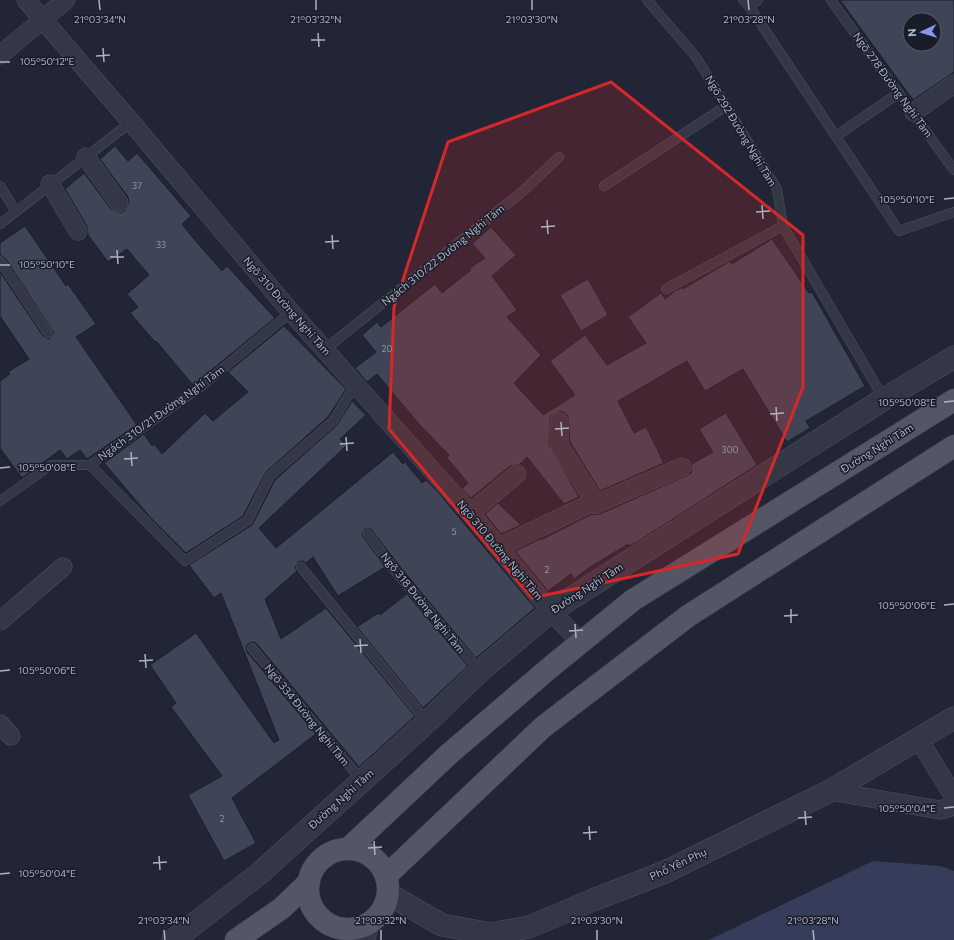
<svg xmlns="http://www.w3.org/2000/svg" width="954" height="940" viewBox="0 0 954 940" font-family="Commissioner,sans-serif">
	<rect width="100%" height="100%" fill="#212535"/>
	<!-- water -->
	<path fill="#353d5b" d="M873,861L940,866L954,871V940H709Z"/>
	<!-- building -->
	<g fill="#3f4456" stroke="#1b1f2c" fill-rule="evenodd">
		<path d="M840,0H954V72L913,100ZM910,20H934V44H910Z"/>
		<path d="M115,146L128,161L137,153L191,216L182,224L193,238L222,271L227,266L275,318L193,385L156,341L155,342L130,313L138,307L127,294L149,275L127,249L108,262L88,235L87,226L65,189L84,173L111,209L120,213L125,211L129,202L128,197L100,159Z"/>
		<path d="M25,226L66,286L68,284L96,324L76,337L137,425L87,459L80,450L67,459L60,450L22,478L0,448V381L10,374L8,372L29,359L0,316V272L43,336L49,339L54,333L5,258L0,255V243Z"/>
		<path d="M491,227L516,255L492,276L517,310L507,317L541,355L514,383L543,415L575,395L550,361L585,335L607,365L646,343L628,317L661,293L665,299L675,291L681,288L683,289L730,261L732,264L772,239L809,293L812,292L865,386L806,421L810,428L787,442L743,369L705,391L687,361L618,401L634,433L646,427L664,463L600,491L570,442L568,416L564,412L559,411L550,416L549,445L579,497L564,504L527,457L520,464L510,466L471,498L462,489L468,483L447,458L449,455L420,425L377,374L367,382L355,368L376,352L362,335L377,322L381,327L435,284L442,293L471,270L470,268L485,258L472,244Z"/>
		<path d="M588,279L608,315L581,331L560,295Z"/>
		<path d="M284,326L346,389L328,417L266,472L243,516L186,553L151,518L104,463L144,434L152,446L154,444L162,454L205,413L213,421L248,392L228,372Z"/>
		<path d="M352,401L366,415L340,439L346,446L259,528L276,548L393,452L403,464L405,462L422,483L426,480L437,491L535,608L476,658L401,568L371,529H365L362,535L385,567L338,596L313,557L306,563L303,561L298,562L295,568L297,571L265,599L281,639L326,608L415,716L359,767L257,644L254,642L249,643L246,646L247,652L316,734L232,798L256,843L224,861L188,795L222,776L171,707L176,703L150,665L196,633L274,743L279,740L221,593L214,598L189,565L252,525L275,480L337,425Z"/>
		<path d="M726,413L757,465L637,542L629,546L628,544L590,567L574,579L571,574L548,591L515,551L540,539L541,540L590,515L600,514L686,476L691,473L692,464L713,452L699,429Z"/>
		<path d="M498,503L521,525L501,534L485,514Z"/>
		<path d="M407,594L468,666L423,708L357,627L378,613L380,615Z"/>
	</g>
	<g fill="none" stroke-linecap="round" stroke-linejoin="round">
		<defs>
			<g id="service">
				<path d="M647,0L696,57L777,189L783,226L884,399"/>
				<path d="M743,0L749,6L758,0"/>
				<path d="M831,0L954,170"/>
				<path d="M749,6L899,231L954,212"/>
				<path d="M836,136L899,93"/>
				<path d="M0,186L15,210"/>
				<path d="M604,186L726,106"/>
				<path d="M0,224L131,122"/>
				<path d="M0,261L48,333"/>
				<path d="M666,289L783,226"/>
				<path d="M324,350L523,191L559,157"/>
				<path d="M90,465L185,561L248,520L270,476L333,421L355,385"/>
				<path d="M0,501L51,465H90L203,385L291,312"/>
				<path d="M368,534L396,572L480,671"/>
				<path d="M301,567L427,722"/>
				<path d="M252,648L362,781"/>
			</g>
			<g id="minor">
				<path d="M26,0L131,122L291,312L470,513L551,611L580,642"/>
				<path d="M0,55L66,0"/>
				<path d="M914,112L954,84"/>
				<path d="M86,157L119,203"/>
				<path d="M50,184L78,231"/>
				<path d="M559,421V445L596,504"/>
				<path d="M470,513L517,474"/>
				<path d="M499,547L587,505L596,504L682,467"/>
				<path d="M0,621L63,567"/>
				<path d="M0,724L11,736"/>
				<path d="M918,738L954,797"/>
				<path d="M830,791L940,810L954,806"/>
				<path d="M366,940L370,922"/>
			</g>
			<g id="tertiary">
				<path d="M388,894L442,925L491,934L529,927L593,900L665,872L830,791L954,718"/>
				<path d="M173,940L259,874L427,722L480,671L551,611L884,399L954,357"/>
			</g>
			<g id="primary">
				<path d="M348,849L449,754L553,665L633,600L954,400"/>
				<circle cx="348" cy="889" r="40"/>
				<path d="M386,876L543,727L688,616L954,446"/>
				<path d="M236,940L282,908L309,882"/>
			</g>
		</defs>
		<!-- service casing -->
		<use href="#service" stroke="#4e5260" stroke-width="10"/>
		<!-- minor casing -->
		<use href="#minor" stroke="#4e5260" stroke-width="19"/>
		<!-- tertiary casing -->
		<use href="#tertiary" stroke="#4e5260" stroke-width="23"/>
		<!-- primary casing -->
		<use href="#primary" stroke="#3d414f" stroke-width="23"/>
		<!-- service -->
		<use href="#service" stroke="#343745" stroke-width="9"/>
		<!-- minor -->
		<use href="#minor" stroke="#343745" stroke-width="18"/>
		<!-- tertiary -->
		<use href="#tertiary" stroke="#343745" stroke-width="22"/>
		<!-- primary -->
		<use href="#primary" stroke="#525665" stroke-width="22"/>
	</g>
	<!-- marked area -->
	<path fill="#d62828" fill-opacity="0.2" stroke="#d62828" stroke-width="3" stroke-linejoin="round" d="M611,82L803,235V387L738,554L532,598L389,429L394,307L448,142Z"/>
	<!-- ticks -->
	<path fill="none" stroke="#aeb1c2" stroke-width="1.5" d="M99,0L100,10M316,0V10M532,0V10M748,0L749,10M318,33L319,47M311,40H325M103,48L104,62M96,56L110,55M0,62H10M944,199L954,198M762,205L763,219M756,212L770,211M547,220L548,234M541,227L555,226M332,235L333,249M325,242L339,241M117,250L118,264M110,257H124M0,265H10M944,402L954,401M776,407L777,421M770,414L784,413M561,422L562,436M555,429L569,428M346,437L347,451M340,444L354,443M131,452L132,466M124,459L138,458M0,468L10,467M944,605L954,604M791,609V623M784,616L798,615M575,624L576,638M569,631L583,630M360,639L361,653M354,646L368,645M145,654L146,668M139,661L153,660M0,671L10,670M944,808L954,807M805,811L806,825M798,818L812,817M589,826L590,840M583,833L597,832M374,841L375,855M368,848L382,847M159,856L160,870M153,863L167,862M0,874L10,873M164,930L165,940M381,930V940M597,930V940M813,930L814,940"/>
	<g text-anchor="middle" stroke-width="3" stroke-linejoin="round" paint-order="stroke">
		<!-- number labels -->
		<g font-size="9" fill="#9296a7">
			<text x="137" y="189">37</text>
			<text x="161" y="248">33</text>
			<text x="387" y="352">20</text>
			<text x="730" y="453">300</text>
			<text x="454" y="535">5</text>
			<text x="547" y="573">2</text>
			<text x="222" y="822">2</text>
		</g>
		<!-- street labels -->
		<g font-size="11" fill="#aeb1c2" stroke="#191d2a">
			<text transform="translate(893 85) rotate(54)" y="4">Ngõ 278 Đường Nghi Tàm</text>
			<text transform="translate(741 131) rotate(59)" y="4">Ngõ 292 Đường Nghi Tàm</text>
			<text transform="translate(443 255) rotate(-39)" y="4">Ngách 310/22 Đường Nghi Tàm</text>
			<text transform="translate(287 306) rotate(49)" y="4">Ngõ 310 Đường Nghi Tàm</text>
			<text transform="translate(161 413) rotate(-36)" y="4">Ngách 310/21 Đường Nghi Tàm</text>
			<text transform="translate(877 448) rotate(-32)" y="4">Đường Nghi Tàm</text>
			<text transform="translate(500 550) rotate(50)" y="4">Ngõ 310 Đường Nghi Tàm</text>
			<text transform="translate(587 588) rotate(-33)" y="4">Đường Nghi Tàm</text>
			<text transform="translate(423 603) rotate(51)" y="4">Ngõ 318 Đường Nghi Tàm</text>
			<text transform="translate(307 715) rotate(51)" y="4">Ngõ 334 Đường Nghi Tàm</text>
			<text transform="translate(341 799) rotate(-42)" y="4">Đường Nghi Tàm</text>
			<text transform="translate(678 864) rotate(-25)" y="4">Phố Yên Phụ</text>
		</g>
	</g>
	<g font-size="10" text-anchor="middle" fill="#aeb1c2" stroke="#191d2a" stroke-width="3" stroke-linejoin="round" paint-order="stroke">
		<text x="100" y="23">21°03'34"N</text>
		<text x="316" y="23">21°03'32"N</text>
		<text x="532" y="23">21°03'30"N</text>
		<text x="749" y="23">21°03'28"N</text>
		<text x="47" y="65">105°50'12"E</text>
		<text x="907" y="203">105°50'10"E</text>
		<text x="47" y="268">105°50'10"E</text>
		<text x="907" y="406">105°50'08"E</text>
		<text x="47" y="471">105°50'08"E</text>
		<text x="907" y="609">105°50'06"E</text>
		<text x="47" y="674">105°50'06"E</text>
		<text x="907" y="812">105°50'04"E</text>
		<text x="47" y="877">105°50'04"E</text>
		<text x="164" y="924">21°03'34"N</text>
		<text x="381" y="924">21°03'32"N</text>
		<text x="597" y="924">21°03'30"N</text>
		<text x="813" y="924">21°03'28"N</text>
	</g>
	<!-- north arrow -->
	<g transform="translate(922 32) rotate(266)"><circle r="19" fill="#191d2a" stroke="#555867"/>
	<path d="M0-3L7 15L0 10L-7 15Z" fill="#8597f0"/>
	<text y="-6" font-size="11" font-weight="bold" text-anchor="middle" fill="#aeb1c2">N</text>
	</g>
</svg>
